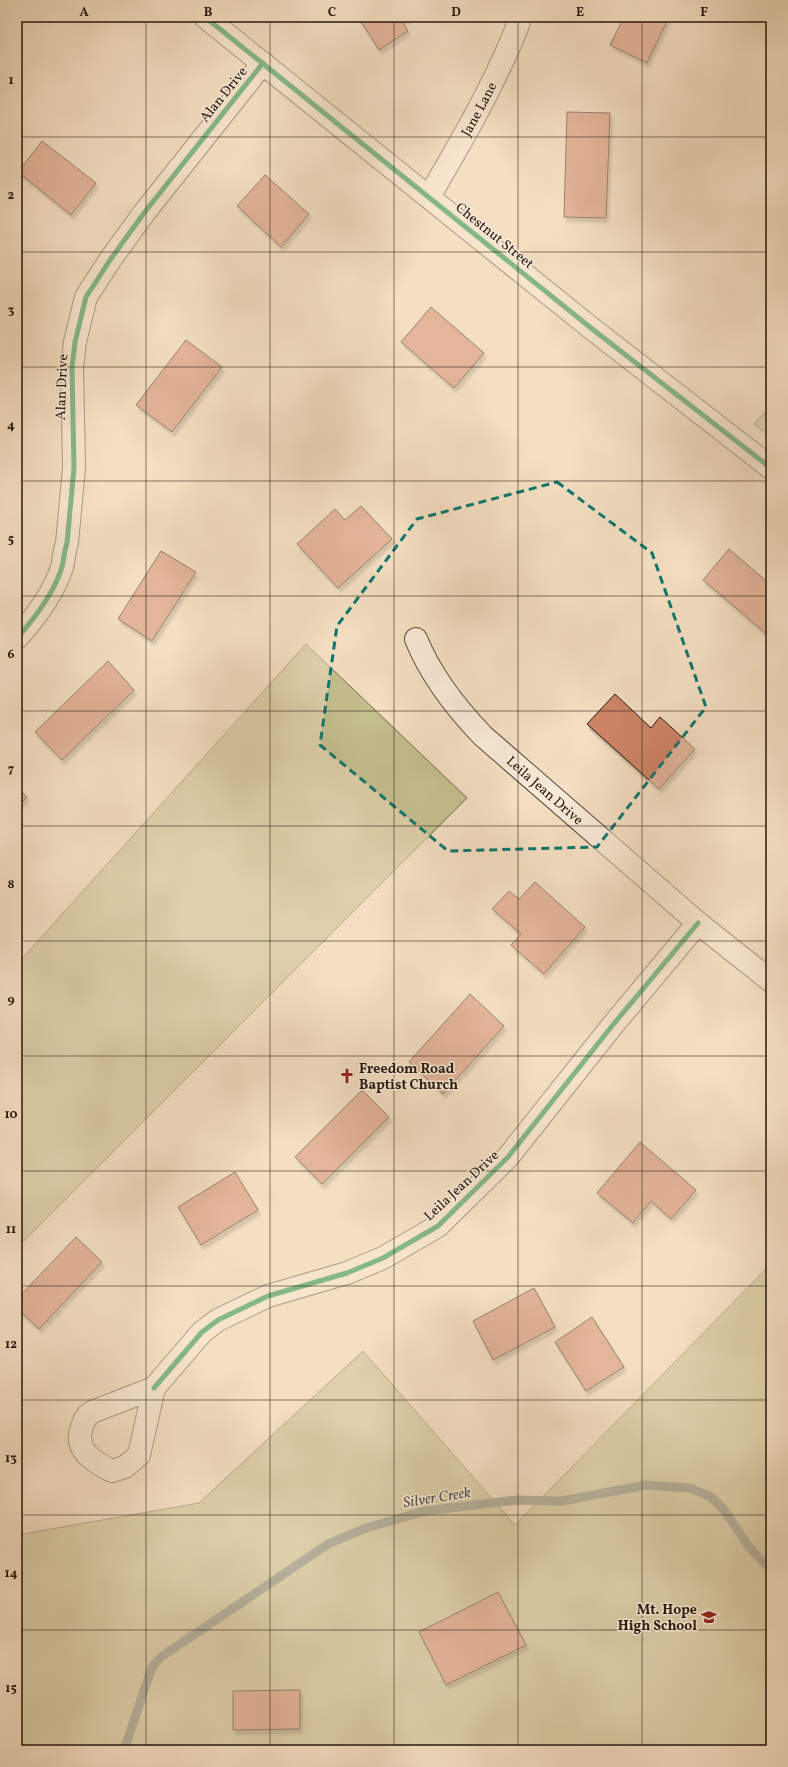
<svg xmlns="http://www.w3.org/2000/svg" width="788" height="1767" viewBox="0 0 788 1767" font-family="Vollkorn,serif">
	<defs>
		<filter id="shadow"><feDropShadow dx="2.5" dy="4.5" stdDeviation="1" flood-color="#0004"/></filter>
	</defs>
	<rect width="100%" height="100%" fill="#f4dfc2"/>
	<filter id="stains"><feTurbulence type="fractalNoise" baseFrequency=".005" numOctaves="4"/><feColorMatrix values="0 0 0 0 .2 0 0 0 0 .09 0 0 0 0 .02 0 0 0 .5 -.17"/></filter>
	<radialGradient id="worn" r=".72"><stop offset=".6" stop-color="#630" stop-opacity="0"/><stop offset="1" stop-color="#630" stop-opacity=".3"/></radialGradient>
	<!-- green -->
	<g fill="#c4bf8e" stroke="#746a4e">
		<path d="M771,406V438L754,424Z"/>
		<path d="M306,644L467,798L17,1248V964Z"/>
		<path d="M771,1264V1750H17V1535L199,1503L363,1351L515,1525Z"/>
	</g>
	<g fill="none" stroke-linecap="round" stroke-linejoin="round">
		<!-- stream -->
		<path stroke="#6c7a6f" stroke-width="9" d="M124,1750L152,1667L161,1657L328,1544L366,1528L425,1511L517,1500L562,1501L646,1485L690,1488L711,1497L724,1510L749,1547L771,1570"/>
	</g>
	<!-- building -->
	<g fill="#cf8468" stroke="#24160d" filter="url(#shadow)">
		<path d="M358,17H410L402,22L408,31L379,50Z"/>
		<path d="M624,17H663L668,19L647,63L610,45Z"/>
		<path d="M567,112L610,113L606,218L564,217Z"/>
		<path d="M42,141L96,183L71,215L18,172Z"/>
		<path d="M265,175L309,214L281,247L237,206Z"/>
		<path d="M431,307L484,353L454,388L401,342Z"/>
		<path d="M186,340L222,367L172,432L136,405Z"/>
		<path d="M361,506L392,539L338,588L297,544L335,509L345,520Z"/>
		<path d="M729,549L771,585V638L703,580Z"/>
		<path d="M161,551L196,572L152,641L118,619Z"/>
		<path d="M108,661L134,690L62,760L35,732Z"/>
		<path d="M615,694L651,728L660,717L695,749L659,789L587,724Z"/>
		<path d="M17,787L27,797L17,807Z"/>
		<path d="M535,882L585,927L544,974L511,945L521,934L492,909L509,891L519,899Z"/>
		<path d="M470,994L504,1026L443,1094L409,1062Z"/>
		<path d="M362,1090L389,1117L322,1184L295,1157Z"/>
		<path d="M640,1142L696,1190L671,1219L651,1201L633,1223L597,1193Z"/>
		<path d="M235,1172L258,1210L201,1245L178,1207Z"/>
		<path d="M76,1237L102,1262L39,1329L17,1308V1299Z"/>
		<path d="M534,1288L555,1327L493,1360L473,1321Z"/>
		<path d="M592,1317L624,1367L586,1391L555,1342Z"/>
		<path d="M498,1592L526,1645L446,1685L419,1632Z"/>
		<path d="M300,1690V1729L233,1730V1691Z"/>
	</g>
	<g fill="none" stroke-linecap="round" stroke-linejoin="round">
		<defs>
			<g id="minor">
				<path id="s1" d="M429,197C463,138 497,81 521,17"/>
				<path d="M17,638C35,618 54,593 62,567C64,559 64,551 67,543L74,468L72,367L75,342L86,297L110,260L144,213L263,63"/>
				<path id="s2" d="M416,639C431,676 455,707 483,736L698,923L771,981"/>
				<path d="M154,1388L202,1332L218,1320L268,1296L347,1273L383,1258L438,1226L508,1157L612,1026L698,923"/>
				<path d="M154,1388L139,1455L125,1467L112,1471C94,1462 73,1450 82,1427C84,1420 86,1416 92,1412Z"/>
			</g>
			<path id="tertiary" d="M205,17L591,328L771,468"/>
		</defs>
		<!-- minor casing -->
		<use href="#minor" stroke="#58483a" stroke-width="24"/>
		<!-- tertiary casing -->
		<use href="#tertiary" stroke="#58483a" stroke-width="24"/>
		<!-- minor -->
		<use href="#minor" stroke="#f8ead7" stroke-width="22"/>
		<!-- tertiary -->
		<use href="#tertiary" stroke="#f8ead7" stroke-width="22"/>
		<defs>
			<g id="cycleway">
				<path d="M205,17L591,328L771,468"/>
				<path d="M17,638C35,618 54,593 62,567C64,559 64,551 67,543L74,468L72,367L75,342L86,297L110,260L144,213L263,63"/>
				<path d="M154,1388L202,1332L218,1320L268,1296L347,1273L383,1258L438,1226L508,1157L612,1026L698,923"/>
			</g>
		</defs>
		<!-- cycleway casing -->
		<use href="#cycleway" stroke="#f8ead7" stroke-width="8"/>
		<!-- cycleway -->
		<use href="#cycleway" stroke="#00873e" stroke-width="5"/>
	</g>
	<!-- marked area -->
	<path d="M0 0H788V1767H0ZM557,482L652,553L706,707L597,847L448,851L320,745L337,626L417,519Z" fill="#f4dfc2" fill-opacity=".55" fill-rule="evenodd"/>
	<path fill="none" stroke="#0f766e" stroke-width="3" stroke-dasharray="8 5" stroke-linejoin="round" d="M557,482L652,553L706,707L597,847L448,851L320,745L337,626L417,519Z"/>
	<!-- grid -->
	<path fill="none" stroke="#24160d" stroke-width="1" stroke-opacity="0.55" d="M146,17V1750M270,17V1750M394,17V1750M518,17V1750M642,17V1750M17,137H771M17,252H771M17,367H771M17,481H771M17,596H771M17,711H771M17,826H771M17,941H771M17,1056H771M17,1171H771M17,1286H771M17,1400H771M17,1515H771M17,1630H771"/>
	<!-- icons -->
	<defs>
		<symbol id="church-bare" viewBox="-9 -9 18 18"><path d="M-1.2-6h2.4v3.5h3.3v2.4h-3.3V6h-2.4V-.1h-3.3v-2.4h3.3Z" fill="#8f2418" stroke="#f8ead7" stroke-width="2.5" paint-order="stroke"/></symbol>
		<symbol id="school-bare" viewBox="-9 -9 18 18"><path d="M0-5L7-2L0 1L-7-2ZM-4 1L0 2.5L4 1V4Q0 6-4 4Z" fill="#8f2418" stroke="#f8ead7" stroke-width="2.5" paint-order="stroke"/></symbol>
	</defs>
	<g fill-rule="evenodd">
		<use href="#church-bare" x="336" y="1065" width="22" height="22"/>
		<use href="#school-bare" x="698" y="1606" width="22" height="22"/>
	</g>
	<g text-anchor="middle" stroke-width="3" stroke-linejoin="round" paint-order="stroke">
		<!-- street labels -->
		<g font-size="14" fill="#24160d" stroke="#f8ead7">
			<text transform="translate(223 94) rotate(-51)" y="5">Alan Drive</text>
			<text dy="5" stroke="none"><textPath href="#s1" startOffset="101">Jane Lane</textPath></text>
			<text transform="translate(495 235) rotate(39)" y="5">Chestnut Street</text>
			<text transform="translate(61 387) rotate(-88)" y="5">Alan Drive</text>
			<text dy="5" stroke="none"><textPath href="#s2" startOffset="201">Leila Jean Drive</textPath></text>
			<text transform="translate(461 1185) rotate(-43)" y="5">Leila Jean Drive</text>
		</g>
		<!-- poi labels -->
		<g font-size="14" font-weight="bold" fill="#24160d" stroke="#f8ead7" text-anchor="start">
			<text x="359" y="1073">Freedom Road<tspan x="359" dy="16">Baptist Church</tspan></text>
			<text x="697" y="1614" text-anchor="end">Mt. Hope<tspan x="697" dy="16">High School</tspan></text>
		</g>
		<!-- water labels -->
		<g font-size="15" font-style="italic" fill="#4e5046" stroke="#f8ead7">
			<text transform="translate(437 1497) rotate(-9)" y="5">Silver Creek</text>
		</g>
	</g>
	<!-- margin -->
	<rect width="788" height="1767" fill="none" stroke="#f4dfc2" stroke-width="44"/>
	<rect x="22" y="22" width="744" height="1723" fill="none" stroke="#24160d" stroke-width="1.5"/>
	<g font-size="13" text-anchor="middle" font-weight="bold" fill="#24160d">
		<text x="84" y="16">A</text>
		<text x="208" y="16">B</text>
		<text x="332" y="16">C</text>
		<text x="456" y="16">D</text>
		<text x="580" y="16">E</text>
		<text x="704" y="16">F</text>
		<text x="11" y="84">1</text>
		<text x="11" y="199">2</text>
		<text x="11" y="314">3</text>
		<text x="11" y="429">4</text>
		<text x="11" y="543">5</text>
		<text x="11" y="658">6</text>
		<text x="11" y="773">7</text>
		<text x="11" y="888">8</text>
		<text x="11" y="1003">9</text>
		<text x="11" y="1118">10</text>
		<text x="11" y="1233">11</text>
		<text x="11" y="1348">12</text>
		<text x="11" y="1462">13</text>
		<text x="11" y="1577">14</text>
		<text x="11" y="1692">15</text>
	</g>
	<rect width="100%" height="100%" filter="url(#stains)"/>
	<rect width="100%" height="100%" fill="url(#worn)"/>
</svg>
